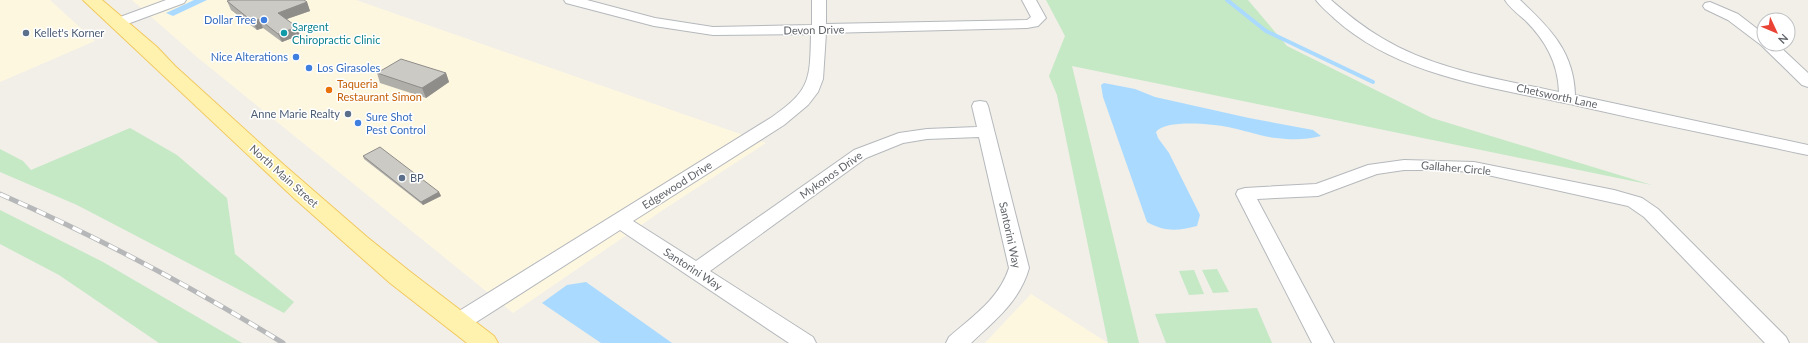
<svg xmlns="http://www.w3.org/2000/svg" width="1808" height="343" viewBox="0 0 1808 343" font-family="Lato,sans-serif">
	<rect width="100%" height="100%" fill="#f1efe8"/>
	<!-- commercial -->
	<g fill="#fef7e0">
		<path d="M0,0H50L95,41L0,82Z"/>
		<path d="M132,0H356L766,143L666,208L513,313L197,57Z"/>
		<path d="M1031,294L1108,343H985Z"/>
	</g>
	<!-- green -->
	<g fill="#c5e8c5">
		<path d="M1046,0H1248L1287,46L1432,118L1652,185L1072,66L1139,343H1108L1057,95L1049,76L1065,36Z"/>
		<path d="M130,128L177,155L227,198L235,254L294,302L284,313L77,205L0,172V149L23,161L31,170Z"/>
		<path d="M0,210L103,262L242,343H159L59,275L0,244Z"/>
		<path d="M1217,269L1229,292L1213,293L1202,270Z"/>
		<path d="M1194,270L1204,294L1189,295L1179,271Z"/>
		<path d="M1257,308L1272,343H1166L1155,314Z"/>
	</g>
	<!-- water -->
	<g fill="#aadaff">
		<path d="M194,0H207L173,16L166,13Z"/>
		<path d="M1104,83L1135,89L1155,97L1249,118L1313,130L1321,136C1305,140 1293,140 1276,138C1259,136 1244,130 1228,127C1213,124 1165,119 1156,132L1158,138L1169,153L1200,215L1197,226C1177,231 1165,232 1147,222L1103,97L1101,85Z"/>
		<path d="M586,282L672,343H601L542,303L567,285Z"/>
	</g>
	<g fill="none" stroke-linecap="round" stroke-linejoin="round">
		<!-- stream -->
		<path stroke="#aadaff" stroke-width="4" d="M1227,0L1266,31L1373,82"/>
		<defs>
			<g id="minor">
				<path d="M166,0H186L184,3L122,26L117,27L112,26L110,23L112,20Z"/>
				<path d="M564,0H587L655,18L713,27L812,25V0H826V24L1027,20L1031,17L1022,0H1036L1046,18L1038,26L1027,28L826,33L823,79L818,92L808,105L784,125L633,221L696,261L854,150L899,133L927,129L977,127L972,106L974,102L980,101L986,102L988,106L1029,268C1020,301 995,320 971,343H946L949,337C973,316 999,299 1009,268L979,137L927,139L903,143L866,158L710,271L813,337L816,343H789L620,230L467,328L459,330L451,328L448,322L451,316L772,117C811,90 810,79 811,34L713,35L654,26L566,3Z"/>
				<path d="M1316,0H1331C1347,14 1363,27 1382,38C1435,70 1499,79 1559,92C1558,62 1545,40 1525,20C1518,14 1510,8 1505,0H1520C1550,28 1574,52 1575,95L1808,145V155C1733,139 1658,124 1583,107C1500,88 1402,79 1335,19C1329,13 1321,7 1316,0Z"/>
				<path d="M1710,2L1738,14L1764,34V44H1777L1808,73V87L1802,85L1761,45L1728,20L1705,9L1703,6L1705,3Z"/>
				<path d="M1404,160L1474,162L1614,190L1642,198L1658,209L1786,337L1789,343H1765L1644,217L1628,206L1474,172L1439,170H1404L1377,174L1318,196L1257,199L1334,343H1312L1236,194L1238,190L1245,188L1316,184L1368,165Z"/>
			</g>
			<path id="major" d="M83,0H102L157,47L175,66L284,165L367,237L408,270L494,336L498,343H467L390,283L295,199Z"/>
		</defs>
		<!-- minor casing -->
		<use href="#minor" stroke="#b5b8bc" stroke-width="2"/>
		<!-- major casing -->
		<use href="#major" stroke="#f2c960" stroke-width="2"/>
		<!-- minor -->
		<use href="#minor" fill="#fff" fill-rule="evenodd"/>
		<!-- major -->
		<use href="#major" fill="#fff2af" fill-rule="evenodd"/>
		<defs>
			<path id="rail" d="M0,194C98,237 192,287 283,343"/>
		</defs>
		<!-- rail casing -->
		<use href="#rail" stroke="#b6b7b8" stroke-width="5"/>
		<!-- rail -->
		<use href="#rail" stroke="#fff" stroke-width="3.5" stroke-dasharray="10" stroke-linecap="butt"/>
	</g>
	<!-- wall -->
	<g fill="#afaea9">
		<path d="M227,1L307,2L310,11L287,19L300,35L282,42L263,28L257,30L231,10Z"/>
		<path d="M377,73H446L449,82L426,98L380,83Z"/>
		<path d="M363,156L439,192L441,196L423,205L364,159Z"/>
	</g>
	<!-- shaded-wall -->
	<g fill="#8f8d8a">
		<path d="M307,2L310,11L281,21L278,13Z"/>
		<path d="M259,19L263,28L257,30L253,22Z"/>
		<path d="M297,27L300,35L282,42L278,34Z"/>
		<path d="M446,73L449,82L426,98L422,88Z"/>
		<path d="M439,192L441,196L423,205L421,202Z"/>
	</g>
	<!-- building -->
	<g fill="#cccac5" stroke="#8f8d8a">
		<path d="M231,0H304L307,2L278,13L297,27L278,34L259,19L253,22L227,1Z"/>
		<path d="M401,59L446,73L422,88L377,73Z"/>
		<path d="M380,147L439,192L421,202L363,156Z"/>
	</g>
	<!-- markers -->
	<g fill="#3f7fe0" stroke="#fff" stroke-width="1.5">
		<circle cx="264" cy="20" r="4"/>
		<circle cx="296" cy="57" r="4"/>
		<circle cx="309" cy="68" r="4"/>
		<circle cx="358" cy="123" r="4"/>
	</g>
	<g fill="#5c6f8a" stroke="#fff" stroke-width="1.5">
		<circle cx="26" cy="33" r="4"/>
		<circle cx="348" cy="114" r="4"/>
		<circle cx="402" cy="178" r="4"/>
	</g>
	<circle fill="#0f9aa8" stroke="#fff" stroke-width="1.5" cx="284" cy="33" r="4"/>
	<circle fill="#e8710a" stroke="#fff" stroke-width="1.5" cx="329" cy="90" r="4"/>
	<g text-anchor="middle" stroke-width="3" stroke-linejoin="round" paint-order="stroke">
		<!-- shop labels -->
		<g font-size="11" fill="#366cbe" stroke="#fff" text-anchor="end">
			<text x="256" y="24">Dollar Tree</text>
			<text x="288" y="61">Nice Alterations</text>
			<text x="317" y="72" text-anchor="start">Los Girasoles</text>
			<text x="366" y="121" text-anchor="start">Sure Shot<tspan x="366" dy="13">Pest Control</tspan></text>
		</g>
		<!-- culture labels -->
		<g font-size="11" fill="#0d838f" stroke="#fff" text-anchor="start">
			<text x="292" y="31">Sargent<tspan x="292" dy="13">Chiropractic Clinic</tspan></text>
		</g>
		<!-- street labels -->
		<g font-size="11" fill="#5f6368" stroke="#fff">
			<text transform="translate(814 30) rotate(-1)" y="4">Devon Drive</text>
			<text transform="translate(1557 96) rotate(12)" y="4">Chetsworth Lane</text>
			<text transform="translate(1456 168) rotate(5)" y="4">Gallaher Circle</text>
			<text transform="translate(831 175) rotate(-35)" y="4">Mykonos Drive</text>
			<text transform="translate(284 176) rotate(42)" y="4">North Main Street</text>
			<text transform="translate(677 185) rotate(-32)" y="4">Edgewood Drive</text>
			<text transform="translate(1010 235) rotate(78)" y="4">Santorini Way</text>
			<text transform="translate(693 269) rotate(33)" y="4">Santorini Way</text>
		</g>
		<!-- service labels -->
		<g font-size="11" fill="#4e5e75" stroke="#fff" text-anchor="start">
			<text x="34" y="37">Kellet's Korner</text>
			<text x="340" y="118" text-anchor="end">Anne Marie Realty</text>
			<text x="410" y="182">BP</text>
		</g>
		<!-- food labels -->
		<g font-size="11" fill="#c56008" stroke="#fff" text-anchor="start">
			<text x="337" y="88">Taqueria<tspan x="337" dy="13">Restaurant Simon</tspan></text>
		</g>
	</g>
	<!-- north arrow -->
	<g transform="translate(1776 32) rotate(134)"><circle r="19" fill="#ffffff" stroke="#bfc1c3"/>
	<path d="M0-3L7 15L0 10L-7 15Z" fill="#ea4335"/>
	<text y="-6" font-size="11" font-weight="bold" text-anchor="middle" fill="#5f6368">N</text>
	</g>
</svg>
